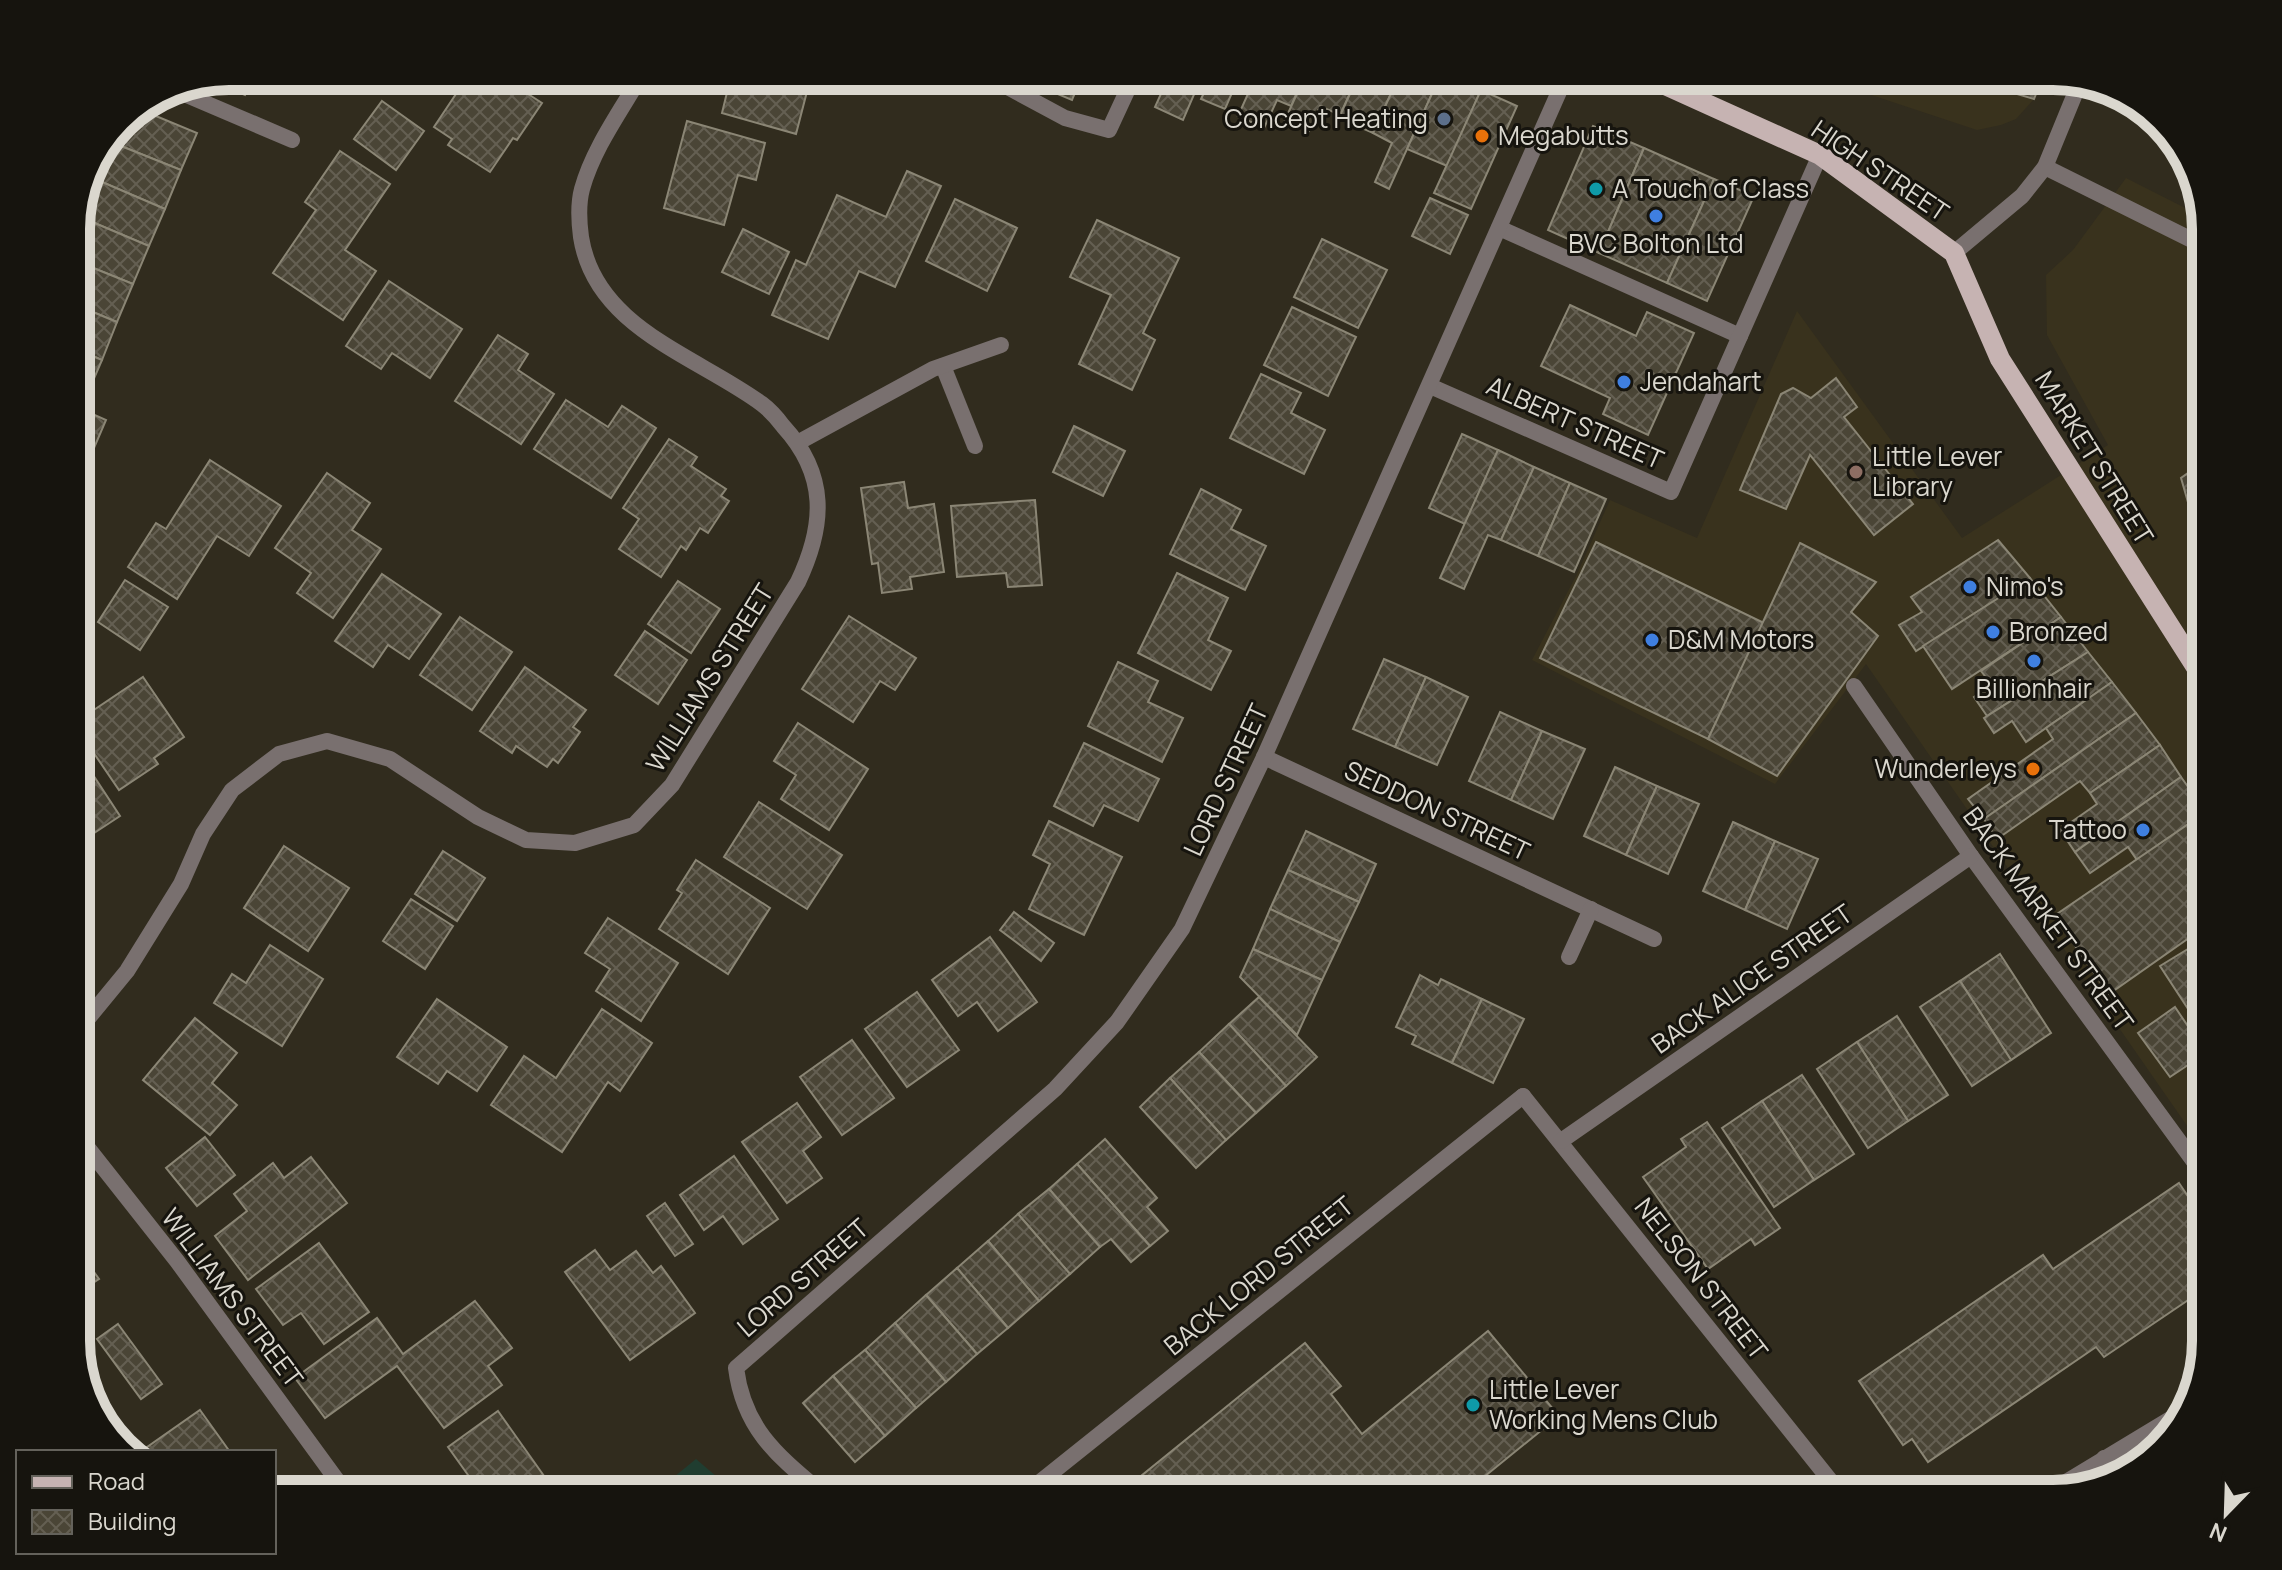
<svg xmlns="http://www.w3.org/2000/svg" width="2282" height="1570" viewBox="0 0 2282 1570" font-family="Manrope,sans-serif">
	<defs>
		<pattern id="building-cross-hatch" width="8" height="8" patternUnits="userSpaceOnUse" patternTransform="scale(2)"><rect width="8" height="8" fill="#4a4536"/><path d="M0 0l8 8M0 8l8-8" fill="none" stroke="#645f52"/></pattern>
	</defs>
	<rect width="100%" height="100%" fill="#312c1e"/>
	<!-- built -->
	<g fill="#39321d">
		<path d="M1814,76H2043L2034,99L2016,119L2001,125L1977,130Z"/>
		<path d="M2126,178L2203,217L2206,229V1153L1866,664L1775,784L1532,660L1577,574L1610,500L1697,538L1797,311L1962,538L2108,445L2047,335L2046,275L2073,250Z"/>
	</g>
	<!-- garden -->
	<path fill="#203d30" d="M696,1459L737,1494H653Z"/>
	<!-- building -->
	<g fill="url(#building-cross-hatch)" stroke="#8b8675" stroke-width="2">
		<path d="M229,76H253L245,95L208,80Z"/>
		<path d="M468,76H500L542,103L517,140L513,138L490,172L448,145L452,139L434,127Z"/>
		<path d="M731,76H811L796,134L722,113Z"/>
		<path d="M1040,76H1082L1072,100L1036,85Z"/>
		<path d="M1169,76H1202L1183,120L1155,107Z"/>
		<path d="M1212,76H1256L1251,88L1237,81L1225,109L1201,99Z"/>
		<path d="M1256,76H1305L1291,106L1277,100L1264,128L1238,116Z"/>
		<path d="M1305,76H1358L1340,115L1320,106L1309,131L1285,120Z"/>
		<path d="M1358,76H1399L1373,133L1339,118Z"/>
		<path d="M1399,76H1440L1389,189L1375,182L1392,143L1373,133Z"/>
		<path d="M1440,76H1450L1481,90L1447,166L1407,149Z"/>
		<path d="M1967,76H2043L2034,99L1966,79Z"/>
		<path d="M1481,90L1517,106L1471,209L1434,193Z"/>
		<path d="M382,101L424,131L396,170L354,139Z"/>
		<path d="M139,109L197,133L181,170L111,142L121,120Z"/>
		<path d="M687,121L765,143L756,180L738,175L724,225L664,208Z"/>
		<path d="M1593,126L1644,148L1599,253L1548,230Z"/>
		<path d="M111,142L181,170L165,209L95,179Z"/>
		<path d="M1644,148L1714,179L1667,283L1599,253Z"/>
		<path d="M340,151L390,184L345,250L376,271L343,320L273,273L316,210L305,202Z"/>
		<path d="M907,171L941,186L895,287L859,271L828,339L772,315L796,260L806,265L837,195L886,217Z"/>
		<path d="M95,179L165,209L149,246L78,216Z"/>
		<path d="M1714,179L1754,196L1707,301L1667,283Z"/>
		<path d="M1430,198L1468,215L1450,254L1412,236Z"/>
		<path d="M955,199L1017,228L987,291L926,261Z"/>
		<path d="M78,216L149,246L133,284L76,261Z"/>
		<path d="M1097,220L1179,258L1143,333L1155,340L1132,390L1079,364L1111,295L1070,277Z"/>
		<path d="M743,229L789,252L769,294L722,272Z"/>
		<path d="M1322,239L1387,270L1358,328L1294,297Z"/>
		<path d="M76,261L133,284L117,322L76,305Z"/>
		<path d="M389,281L462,329L430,378L392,353L381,369L346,346Z"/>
		<path d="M76,305L117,322L102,360L76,349Z"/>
		<path d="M1570,305L1636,336L1647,312L1694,333L1648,435L1603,414L1610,398L1541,366Z"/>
		<path d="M1292,307L1356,337L1328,396L1264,365Z"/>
		<path d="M498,335L528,354L518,370L554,394L521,444L455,401Z"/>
		<path d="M76,349L102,360L86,397L76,393Z"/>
		<path d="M2206,353V385L2191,362Z"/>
		<path d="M1261,374L1301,393L1291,413L1325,430L1304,474L1230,438Z"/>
		<path d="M1836,378L1857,407L1844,417L1913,504L1874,535L1810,455L1786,509L1740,490L1781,394L1793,388L1811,398Z"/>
		<path d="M76,393L86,397L81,409L106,420L94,448L76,441Z"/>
		<path d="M566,400L608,427L622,406L656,428L611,498L534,449Z"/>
		<path d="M1074,426L1125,451L1103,496L1053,472Z"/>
		<path d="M1462,434L1498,450L1465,524L1429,508Z"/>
		<path d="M669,439L697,457L691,466L726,489L721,496L729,501L708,533L700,528L686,550L681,546L661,577L619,549L639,519L623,508Z"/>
		<path d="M1498,450L1534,467L1501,540L1488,535L1464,589L1440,578Z"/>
		<path d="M210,460L281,506L249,556L217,536L177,599L128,567L156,523L166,529Z"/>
		<path d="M2206,462V493L2191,471Z"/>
		<path d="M1534,467L1570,483L1538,556L1501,540Z"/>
		<path d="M2191,471L2206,493V553L2200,544L2181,478Z"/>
		<path d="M327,473L370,503L352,530L381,549L333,618L297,593L311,573L275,548Z"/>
		<path d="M904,482L908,508L934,504L944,572L910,577L912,589L882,593L878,563L872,564L861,488Z"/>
		<path d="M1570,483L1606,499L1574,572L1538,556Z"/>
		<path d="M1201,489L1241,510L1231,529L1266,546L1245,590L1170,554Z"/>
		<path d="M1035,500L1042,585L1008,587L1006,573L957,577L951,506Z"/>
		<path d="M1998,540L2030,578L1916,651L1899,625L1922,612L1911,597Z"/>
		<path d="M1596,542L1764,623L1708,739L1540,658Z"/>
		<path d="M1800,543L1876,582L1851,612L1878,636L1777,776L1708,739Z"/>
		<path d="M1177,573L1228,598L1208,640L1231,651L1211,690L1138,653Z"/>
		<path d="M382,574L441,614L409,659L388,645L373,667L335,641Z"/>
		<path d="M2030,578L2061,617L1952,689L1923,646Z"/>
		<path d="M125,580L168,607L140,650L98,622Z"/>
		<path d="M678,581L720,609L691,653L648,624Z"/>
		<path d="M849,616L916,658L895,690L880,681L853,722L802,689Z"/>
		<path d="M460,617L512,652L472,710L420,675Z"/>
		<path d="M2061,617L2088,652L1987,716L1974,697L1992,685L1981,671Z"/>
		<path d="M645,631L687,660L658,704L615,675Z"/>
		<path d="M2088,652L2112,682L2026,742L2012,721L1994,733L1984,718Z"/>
		<path d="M1384,659L1426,677L1395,747L1353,729Z"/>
		<path d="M1118,662L1158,681L1148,702L1183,718L1162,762L1088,726Z"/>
		<path d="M525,667L586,710L573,727L580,732L558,763L553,759L547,767L516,746L512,753L480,731Z"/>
		<path d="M143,677L184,737L154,758L158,764L119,790L76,727V722Z"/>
		<path d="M1426,677L1468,697L1437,765L1395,747Z"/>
		<path d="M2112,682L2136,713L1984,819L1968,799L2053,739L2046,728Z"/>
		<path d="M1500,712L1542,731L1511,800L1469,781Z"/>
		<path d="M2136,713L2160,745L2090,793L2080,781L1997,839L1984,819Z"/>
		<path d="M798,723L868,769L829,830L781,799L796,775L774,761Z"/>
		<path d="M1542,731L1585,749L1553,819L1511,800Z"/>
		<path d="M1084,743L1159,779L1138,821L1104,805L1093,826L1054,806Z"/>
		<path d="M2160,745L2181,777L2075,852L2060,830L2097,804L2090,793Z"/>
		<path d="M82,758L120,816L76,845V761Z"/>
		<path d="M1615,767L1657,786L1626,855L1584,836Z"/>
		<path d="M2181,777L2206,812L2137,860L2128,847L2090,873L2075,852Z"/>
		<path d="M1657,786L1699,804L1668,874L1626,855Z"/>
		<path d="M759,802L842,855L807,909L724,857Z"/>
		<path d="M2206,812V926L2109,994L2054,916Z"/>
		<path d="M1049,821L1122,857L1084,935L1029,909L1050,864L1033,855Z"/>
		<path d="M1733,822L1775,841L1745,910L1703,891Z"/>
		<path d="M1306,831L1376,864L1359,902L1288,870Z"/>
		<path d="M1775,841L1818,859L1787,929L1745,910Z"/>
		<path d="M284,846L349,888L308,951L244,908Z"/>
		<path d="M443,851L485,878L457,921L415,894Z"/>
		<path d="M696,860L770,908L728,974L659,929L682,893L677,890Z"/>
		<path d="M1288,870L1359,902L1340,942L1270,909Z"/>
		<path d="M411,899L453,926L425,969L383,941Z"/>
		<path d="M1270,909L1340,942L1322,980L1253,949Z"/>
		<path d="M1014,912L1054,943L1041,961L1000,930Z"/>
		<path d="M608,918L678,963L641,1021L596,991L610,969L585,953Z"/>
		<path d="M990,937L1037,1002L998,1031L977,1002L958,1016L932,980Z"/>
		<path d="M2206,938V1011L2194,1018L2160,966Z"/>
		<path d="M270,945L323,979L282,1046L214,1003L232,974L246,983Z"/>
		<path d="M1253,949L1322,980L1297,1035L1240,977Z"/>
		<path d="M2000,954L2051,1033L2011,1060L1960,981Z"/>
		<path d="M1420,975L1438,985L1441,979L1482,999L1452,1063L1412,1044L1416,1036L1396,1027Z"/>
		<path d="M1960,981L2011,1060L1972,1086L1920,1007Z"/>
		<path d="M917,992L959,1050L907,1087L865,1029Z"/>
		<path d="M1259,997L1317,1057L1286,1086L1229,1024Z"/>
		<path d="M437,999L507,1047L477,1091L447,1071L438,1084L397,1057Z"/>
		<path d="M1482,999L1524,1019L1493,1083L1452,1063Z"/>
		<path d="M2175,1007L2206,1053L2170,1077L2138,1033Z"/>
		<path d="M602,1009L652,1043L620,1091L608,1082L562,1152L491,1105L524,1056L556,1078Z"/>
		<path d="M1897,1016L1948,1095L1908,1121L1857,1042Z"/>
		<path d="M195,1018L237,1053L212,1083L237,1105L210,1135L143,1080Z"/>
		<path d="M1229,1024L1286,1086L1256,1113L1199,1052Z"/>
		<path d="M852,1040L894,1098L842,1135L800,1077Z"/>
		<path d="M1857,1042L1908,1121L1868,1148L1817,1069Z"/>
		<path d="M1199,1052L1256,1113L1226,1140L1170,1078Z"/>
		<path d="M1802,1075L1854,1154L1814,1180L1762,1101Z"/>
		<path d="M1170,1078L1226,1140L1196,1168L1140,1107Z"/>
		<path d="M1762,1101L1814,1180L1774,1207L1722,1128Z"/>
		<path d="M797,1103L821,1137L803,1151L822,1178L787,1203L742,1142Z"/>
		<path d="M1707,1122L1780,1228L1755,1245L1751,1239L1708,1269L1643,1177L1686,1147L1681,1139Z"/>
		<path d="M205,1137L235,1175L197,1206L166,1168Z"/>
		<path d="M1105,1139L1157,1198L1147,1207L1168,1231L1150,1246L1077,1164Z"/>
		<path d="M734,1156L778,1219L743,1244L723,1216L704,1230L680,1195Z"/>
		<path d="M311,1157L347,1203L248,1280L215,1236L247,1211L234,1194L273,1163L284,1178Z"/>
		<path d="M1077,1164L1150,1246L1131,1262L1111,1239L1100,1247L1049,1189Z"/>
		<path d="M2179,1183L2206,1223V1288L2104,1357L2096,1347L1928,1462L1912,1439L1903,1445L1859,1381L2043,1255L2053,1269Z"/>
		<path d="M1049,1189L1100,1247L1070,1274L1018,1214Z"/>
		<path d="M665,1203L693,1244L675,1256L647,1216Z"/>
		<path d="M1018,1214L1070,1274L1039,1301L988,1241Z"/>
		<path d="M988,1241L1039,1301L1008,1328L957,1268Z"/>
		<path d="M319,1243L369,1312L324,1344L301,1313L283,1325L256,1289Z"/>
		<path d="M76,1247L99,1279L76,1294Z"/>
		<path d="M595,1250L610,1270L636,1251L653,1273L661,1266L695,1313L630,1360L565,1272Z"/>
		<path d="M957,1268L1008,1328L977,1354L926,1295Z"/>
		<path d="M926,1295L977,1354L946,1382L895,1323Z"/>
		<path d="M475,1301L512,1348L488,1366L502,1385L444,1428L397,1366L325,1418L295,1378L377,1318L403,1354Z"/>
		<path d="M895,1323L946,1382L916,1408L865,1350Z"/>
		<path d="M118,1324L162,1384L141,1399L97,1339Z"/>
		<path d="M1488,1331L1559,1416L1463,1494H1129L1125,1489L1305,1343L1341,1386L1331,1394L1362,1434Z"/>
		<path d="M865,1350L916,1408L885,1436L833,1376Z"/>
		<path d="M833,1376L885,1436L855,1462L803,1403Z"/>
		<path d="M200,1410L230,1452H140Z"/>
		<path d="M498,1411L549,1483L534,1494H456L473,1482L448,1447Z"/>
	</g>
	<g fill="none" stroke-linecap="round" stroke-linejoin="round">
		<!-- service -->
		<g stroke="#79706f" stroke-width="16">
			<path d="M1002,84L1065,118L1109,130L1134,76"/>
			<path d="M170,88L292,140"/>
			<path d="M1499,228L1740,336"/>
			<path d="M1854,686L1971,856L2206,1178"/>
			<path d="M1025,1494L1523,1096"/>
		</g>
		<!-- minor -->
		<g stroke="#79706f" stroke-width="16">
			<path d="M2045,167L2206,247"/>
			<path d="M1954,253L2022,196L2045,167L2079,84"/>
			<path d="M943,366L975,446"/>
			<path d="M1430,386L1671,492L1820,155"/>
			<path d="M799,442L933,369L1001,345"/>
			<path d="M1264,757L1654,939"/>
			<path d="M1569,957L1591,909"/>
			<path d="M76,1033L127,971L181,884L203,834L232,790L279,754L327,741L390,759L478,817L526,840L575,843L634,825L672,785L798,582C825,525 828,475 783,426C777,418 770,410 762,404C697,356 595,328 581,237C579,222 578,204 582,189C593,149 620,112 641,76"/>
			<path d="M1523,1096L1841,1494"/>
			<path d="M76,1133L177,1261L347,1494"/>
			<path d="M1561,1141L1971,856"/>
			<path d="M2104,1458L2117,1479"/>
			<path d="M823,1494C778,1456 744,1430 736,1368L1055,1089L1117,1022L1182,929L1264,757L1566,76"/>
			<path d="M2046,1494L2185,1410"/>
		</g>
		<!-- primary -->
		<path stroke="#c6b3b2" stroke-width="20" d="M1645,76L1820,155L1954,253L2000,359L2206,683"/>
	</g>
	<!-- markers -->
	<circle fill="#5c6f8a" stroke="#16140e" stroke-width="3" cx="1444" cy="119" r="8"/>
	<g fill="#e8710a" stroke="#16140e" stroke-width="3">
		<circle cx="1482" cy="136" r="8"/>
		<circle cx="2033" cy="769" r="8"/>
	</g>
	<g fill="#0f9aa8" stroke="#16140e" stroke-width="3">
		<circle cx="1596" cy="189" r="8"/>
		<circle cx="1473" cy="1405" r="8"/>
	</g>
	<g fill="#3f7fe0" stroke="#16140e" stroke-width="3">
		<circle cx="1656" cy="216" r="8"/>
		<circle cx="1624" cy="382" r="8"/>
		<circle cx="1970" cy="587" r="8"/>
		<circle cx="1993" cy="632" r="8"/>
		<circle cx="1652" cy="640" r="8"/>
		<circle cx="2034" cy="661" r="8"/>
		<circle cx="2143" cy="830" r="8"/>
	</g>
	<circle fill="#8d6e63" stroke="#16140e" stroke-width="3" cx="1856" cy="472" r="8"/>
	<g text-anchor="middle" stroke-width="6" stroke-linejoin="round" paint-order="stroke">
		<!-- poi labels -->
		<g font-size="26" fill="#dad7ce" stroke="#16140e" text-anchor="start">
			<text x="1428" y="128" text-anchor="end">Concept Heating</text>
			<text x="1498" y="145">Megabutts</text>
			<text x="1612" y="198">A Touch of Class</text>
			<text x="1656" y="253" text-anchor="middle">BVC Bolton Ltd</text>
			<text x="1640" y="391">Jendahart</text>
			<text x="1872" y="466">Little Lever<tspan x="1872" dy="30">Library</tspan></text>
			<text x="1986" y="596">Nimo's</text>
			<text x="2009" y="641">Bronzed</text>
			<text x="1668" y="649">D&amp;M Motors</text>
			<text x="2034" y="698" text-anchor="middle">Billionhair</text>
			<text x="2017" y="778" text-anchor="end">Wunderleys</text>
			<text x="2127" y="839" text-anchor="end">Tattoo</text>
			<text x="1489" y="1399">Little Lever<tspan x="1489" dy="30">Working Mens Club</tspan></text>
		</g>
		<!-- street labels -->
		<g font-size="26" fill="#dad7ce" stroke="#16140e">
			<text transform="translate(1880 171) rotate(34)" y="9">HIGH STREET</text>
			<text transform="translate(1575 423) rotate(24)" y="9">ALBERT STREET</text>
			<text transform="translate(2094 458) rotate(58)" y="9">MARKET STREET</text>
			<text transform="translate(710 678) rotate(-58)" y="9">WILLIAMS STREET</text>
			<text transform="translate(1226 780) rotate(-65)" y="9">LORD STREET</text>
			<text transform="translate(1437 811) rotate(25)" y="9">SEDDON STREET</text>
			<text transform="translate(2048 919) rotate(54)" y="9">BACK MARKET STREET</text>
			<text transform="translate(1752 979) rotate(-35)" y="9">BACK ALICE STREET</text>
			<text transform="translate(1259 1276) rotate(-39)" y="9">BACK LORD STREET</text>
			<text transform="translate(803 1278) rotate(-41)" y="9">LORD STREET</text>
			<text transform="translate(1701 1279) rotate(52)" y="9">NELSON STREET</text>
			<text transform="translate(232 1298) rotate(53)" y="9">WILLIAMS STREET</text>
		</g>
	</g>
	<!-- crop -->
	<path d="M0 0H2282V1570H0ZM229 90H2053A139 139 0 0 1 2192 229V1341A139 139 0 0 1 2053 1480H229A139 139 0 0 1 90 1341V229A139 139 0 0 1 229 90Z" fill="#16140e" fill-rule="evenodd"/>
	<path fill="none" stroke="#dad7ce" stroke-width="10" d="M229 90H2053A139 139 0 0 1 2192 229V1341A139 139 0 0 1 2053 1480H229A139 139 0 0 1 90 1341V229A139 139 0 0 1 229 90Z"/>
	<!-- legend -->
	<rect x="16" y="1450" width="260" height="104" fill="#16140e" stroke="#64625b" stroke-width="2"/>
	<rect x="32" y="1476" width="40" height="12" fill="#c6b3b2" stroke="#64625b" stroke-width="2"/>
	<text x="88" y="1490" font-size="24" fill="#dad7ce">Road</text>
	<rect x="32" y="1510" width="40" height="24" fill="url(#building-cross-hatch)" stroke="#64625b" stroke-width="2"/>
	<text x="88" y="1530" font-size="24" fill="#dad7ce">Building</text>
	<!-- north arrow -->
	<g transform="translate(2226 1514) rotate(203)" stroke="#16140e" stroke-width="6" paint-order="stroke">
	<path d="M0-6L14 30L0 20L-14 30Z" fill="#dad7ce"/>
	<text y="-12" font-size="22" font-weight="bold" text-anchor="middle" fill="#dad7ce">N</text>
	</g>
</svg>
